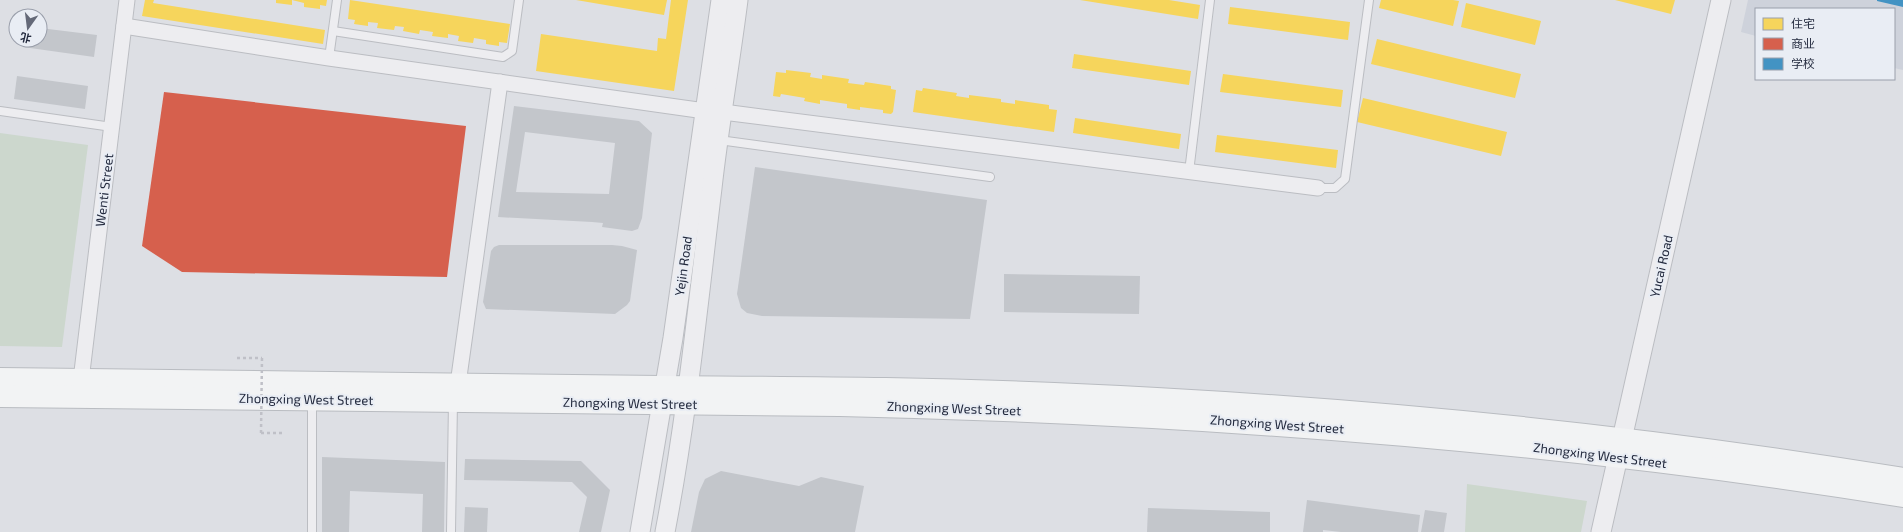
<svg xmlns="http://www.w3.org/2000/svg" width="1903" height="532" viewBox="0 0 1903 532" font-family="'Exo 2','Noto Sans SC',sans-serif">
	<rect width="100%" height="100%" fill="#dddfe4"/>
	<!-- built -->
	<path fill="#ced2db" d="M1748,0H1903V70L1894,68V9H1756V36L1741,32Z"/>
	<!-- green -->
	<g fill="#ccd7cd">
		<path d="M0,133L88,145L62,347L0,346Z"/>
		<path d="M1467,484L1587,501L1581,532H1465Z"/>
	</g>
	<!-- homes -->
	<g fill="#f6d55c">
		<path d="M145,0H154L153,3L325,30L323,44L142,16Z"/>
		<path d="M276,0H292V5L276,3Z"/>
		<path d="M292,0H327L326,6L320,5V9L304,7V3Z"/>
		<path d="M350,0L510,24L507,43L499,42V46L486,44V40L474,38L473,43L458,41L459,36L448,34V38L432,36L433,32L420,30L419,34L403,31L404,27L395,26L394,30L377,28L378,23L368,22V26L354,24L355,20L348,19Z"/>
		<path d="M576,0H667L664,15Z"/>
		<path d="M671,0H688L674,91L536,71L541,34L657,51L658,38L666,39Z"/>
		<path d="M1080,0H1169L1200,5L1198,19Z"/>
		<path d="M1381,0H1453L1459,1L1453,26L1379,8Z"/>
		<path d="M1615,0H1675L1671,14Z"/>
		<path d="M1466,3L1541,21L1535,45L1461,27Z"/>
		<path d="M1230,7L1350,22L1348,40L1228,24Z"/>
		<path d="M1377,39L1521,74L1515,98L1371,64Z"/>
		<path d="M1074,54L1191,71L1189,85L1072,68Z"/>
		<path d="M786,70L811,73L810,77L822,79V75L849,79L848,83L864,85L865,82L891,86V89L896,90L893,112L891,114L883,113V110L860,107V110L847,108V104L820,100V104L804,101L805,98L781,94L780,97L773,96L776,72L786,73Z"/>
		<path d="M1223,74L1343,90L1341,107L1220,92Z"/>
		<path d="M923,88L957,93L956,96L969,98V95L1001,99V102L1015,104V100L1049,105V109L1057,110L1054,132L913,112L916,90L922,91Z"/>
		<path d="M1363,98L1507,132L1501,156L1357,122Z"/>
		<path d="M1075,118L1181,134L1179,149L1073,133Z"/>
		<path d="M1217,135L1338,150L1336,168L1215,152Z"/>
	</g>
	<!-- shops -->
	<path fill="#d6604d" d="M164,92L466,126L447,277L182,272L142,246Z"/>
	<!-- schools -->
	<path fill="#4393c3" d="M1903,0V7L1877,1V0Z"/>
	<!-- building -->
	<g fill="#c3c6cb" fill-rule="evenodd">
		<path d="M40,28L97,35L94,57L23,47L24,40H40Z"/>
		<path d="M17,76L88,86L85,109L14,99Z"/>
		<path d="M514,106L639,121L652,133L642,218L638,229L632,231L602,227L603,223L592,222L498,217ZM525,132L615,143L609,194L516,192Z"/>
		<path d="M755,167L987,200L970,319L762,316L747,313L741,308L737,294Z"/>
		<path d="M499,245H612L622,246L637,250L630,301L627,305L615,314L486,309L483,302L491,251L494,247Z"/>
		<path d="M1004,274L1140,276L1139,314L1004,312Z"/>
		<path d="M322,457L445,462L444,532H422L423,494L350,491L349,532H322Z"/>
		<path d="M465,459L581,461L610,490L601,532H579L587,497L572,482L464,480Z"/>
		<path d="M721,471L799,486L821,477L864,486L855,532H691L699,492L705,479Z"/>
		<path d="M1307,500L1420,515L1418,532H1341L1323,530V532H1303Z"/>
		<path d="M465,507L488,508L487,532H464Z"/>
		<path d="M1148,508L1270,512V532H1147Z"/>
		<path d="M1425,510L1447,513L1444,532H1421Z"/>
	</g>
	<g fill="none" stroke-linecap="round" stroke-linejoin="round">
		<defs>
			<g id="service">
				<path d="M333,31L503,57L512,51L519,0"/>
				<path d="M329,58L337,0"/>
				<path d="M0,111L112,127"/>
				<path d="M719,140L990,177"/>
				<path d="M1189,172L1210,0"/>
				<path d="M1318,188H1335L1345,179L1369,0"/>
				<path d="M312,532V401"/>
				<path d="M451,532L453,401"/>
			</g>
			<g id="minor">
				<path d="M124,26L329,58L705,111"/>
				<path d="M723,112L1318,188"/>
				<path d="M81,380L127,0"/>
				<path d="M458,384L500,82"/>
			</g>
			<g id="tertiary">
				<path d="M640,532L673,338L721,0"/>
				<path d="M665,532C687,418 698,303 712,188C719,125 730,63 738,0"/>
				<path d="M1601,532L1721,0"/>
			</g>
			<g id="primary">
				<path d="M0,379C220,381 441,385 661,387C792,388 923,388 1054,394C1338,406 1623,433 1903,479"/>
				<path d="M0,396L840,405C1196,413 1551,439 1903,496"/>
			</g>
		</defs>
		<!-- service casing -->
		<use href="#service" stroke="#bbbdc2" stroke-width="10"/>
		<!-- minor casing -->
		<use href="#minor" stroke="#bbbdc2" stroke-width="17"/>
		<!-- tertiary casing -->
		<use href="#tertiary" stroke="#bbbdc2" stroke-width="21"/>
		<!-- primary casing -->
		<use href="#primary" stroke="#b9bcc1" stroke-width="24"/>
		<!-- path -->
		<g stroke="#bfc0c7" stroke-width="2.5" stroke-dasharray="3 3" stroke-linecap="butt">
			<path d="M237,358H262"/>
			<path d="M261,433H284"/>
		</g>
		<!-- service -->
		<use href="#service" stroke="#ededf0" stroke-width="8"/>
		<!-- minor -->
		<use href="#minor" stroke="#ededf0" stroke-width="15"/>
		<!-- tertiary -->
		<use href="#tertiary" stroke="#ededf0" stroke-width="19"/>
		<!-- primary -->
		<use href="#primary" stroke="#f2f3f4" stroke-width="22"/>
		<!-- path-bridge -->
		<path stroke="#bfc0c7" stroke-width="2.5" stroke-dasharray="3 3" stroke-linecap="butt" d="M261,433L262,358"/>
	</g>
	<g text-anchor="middle" stroke-width="4" stroke-linejoin="round" paint-order="stroke">
		<!-- street labels -->
		<g font-size="13" fill="#232a3e" stroke="#e9edf4">
			<text transform="translate(104 190) rotate(-83)" y="5">Wenti Street</text>
			<text transform="translate(683 266) rotate(-82)" y="5">Yejin Road</text>
			<text transform="translate(1661 266) rotate(-77)" y="5">Yucai Road</text>
			<text transform="translate(306 399) rotate(1)" y="5">Zhongxing West Street</text>
			<text transform="translate(630 403) rotate(1)" y="5">Zhongxing West Street</text>
			<text transform="translate(954 408) rotate(2)" y="5">Zhongxing West Street</text>
			<text transform="translate(1277 424) rotate(4)" y="5">Zhongxing West Street</text>
			<text transform="translate(1600 455) rotate(7)" y="5">Zhongxing West Street</text>
		</g>
	</g>
	<!-- legend -->
	<rect x="1755" y="8" width="140" height="72" fill="#e9edf4" stroke="#9a9fab"/>
	<rect x="1763" y="18" width="20" height="12" fill="#f6d55c" stroke="#9a9fab"/>
	<text x="1791" y="28" font-size="12" fill="#232a3e">住宅</text>
	<rect x="1763" y="38" width="20" height="12" fill="#d6604d" stroke="#9a9fab"/>
	<text x="1791" y="48" font-size="12" fill="#232a3e">商业</text>
	<rect x="1763" y="58" width="20" height="12" fill="#4393c3" stroke="#9a9fab"/>
	<text x="1791" y="68" font-size="12" fill="#232a3e">学校</text>
	<!-- north arrow -->
	<g transform="translate(28 28) rotate(194)"><circle r="19" fill="#e9edf4" stroke="#9a9fab"/>
	<path d="M0-3L7 15L0 10L-7 15Z" fill="#646978"/>
	<text y="-6" font-size="11" font-weight="bold" text-anchor="middle" fill="#232a3e">北</text>
	</g>
</svg>
